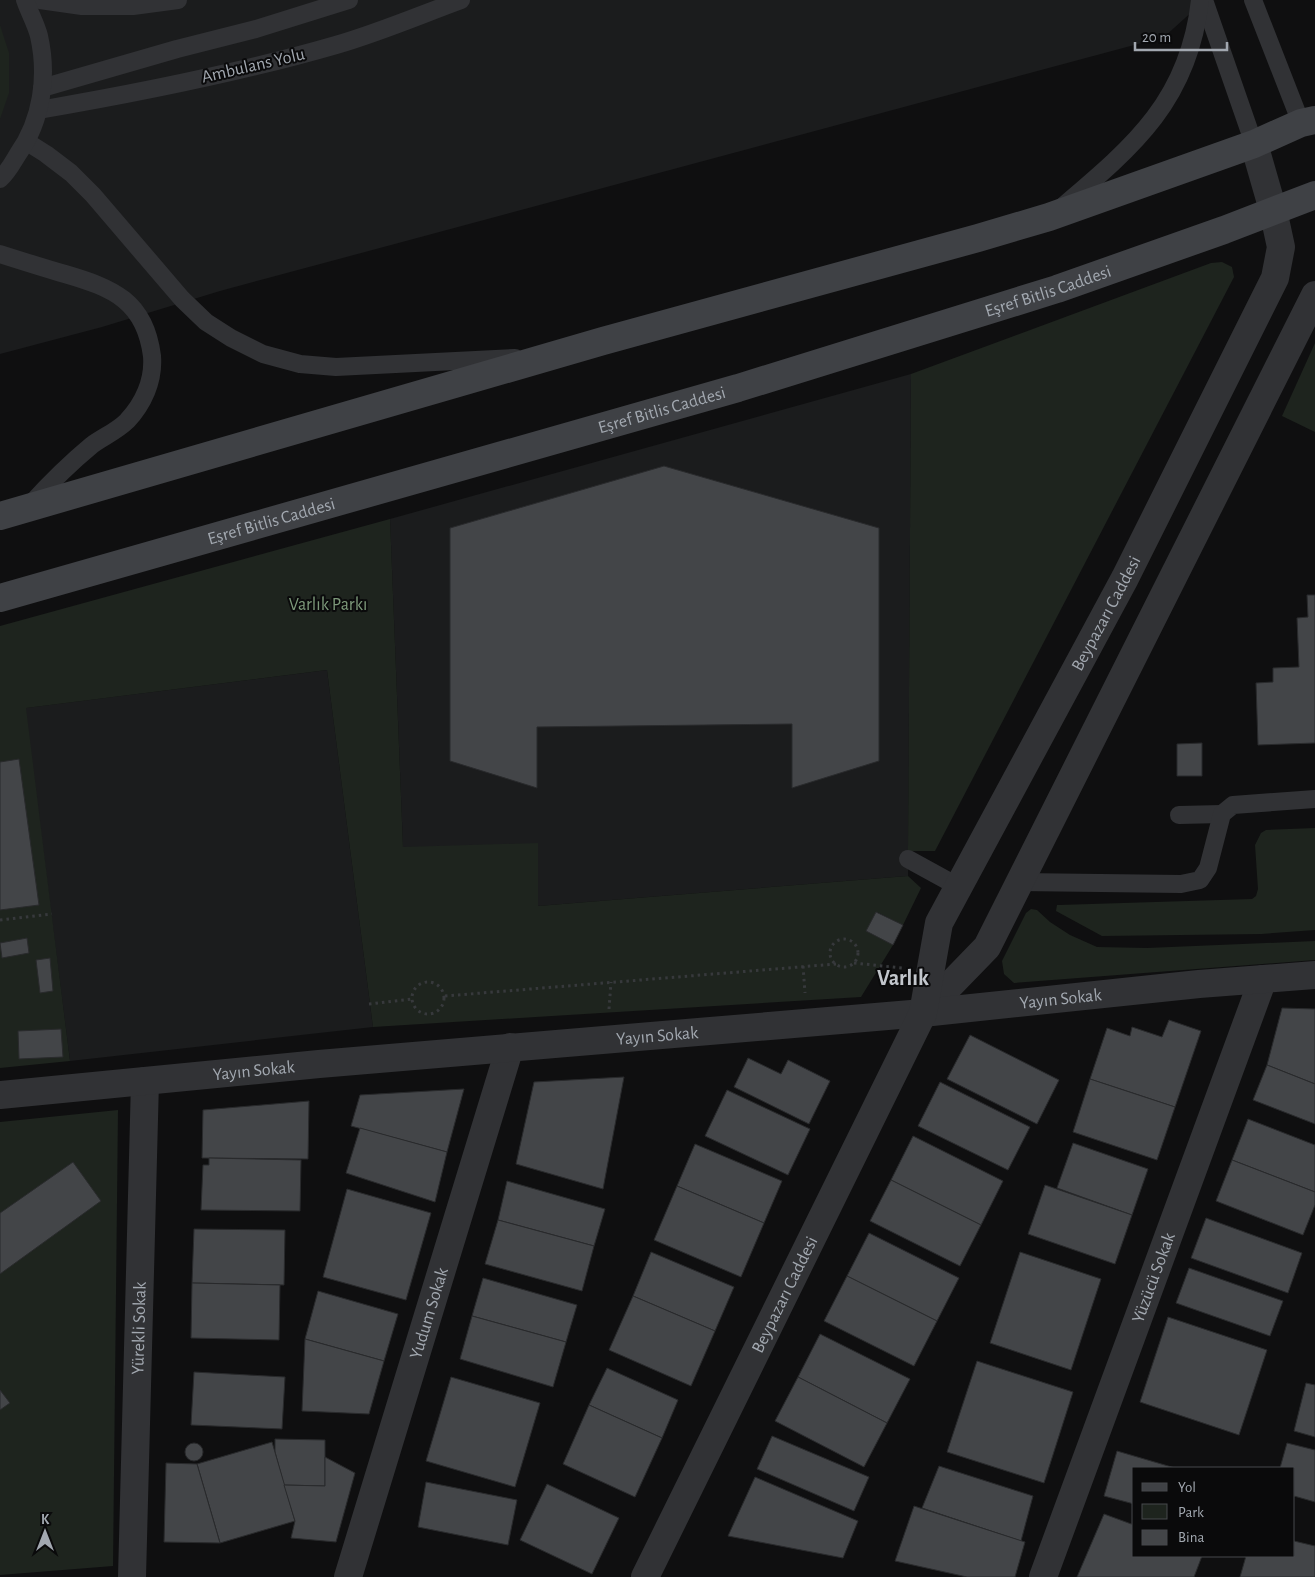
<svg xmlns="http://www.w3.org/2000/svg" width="1315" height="1577" viewBox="0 0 1315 1577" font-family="'Alegreya Sans',sans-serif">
	<rect width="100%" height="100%" fill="#0f0f10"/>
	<!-- built -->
	<g fill="#1b1c1d">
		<path d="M0,0H1205L1164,37L220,291L102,327L0,354Z"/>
		<path d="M911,374L908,876L538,906L403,847L390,519Z"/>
		<path d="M327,670L373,1027L70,1061L25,708Z"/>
	</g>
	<!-- green -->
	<g fill="#1e241e">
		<path d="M0,25L9,53V93L0,119Z"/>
		<path d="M1222,262L1232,267L1234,277L935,851H908L911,374L1211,263Z"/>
		<path d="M1315,343V432L1282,416Z"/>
		<path d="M390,519L403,847L538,843V906L908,876L921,888L903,925L877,912L866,931L893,945L861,997L373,1027L327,670L26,708L70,1061L0,1068V626Z"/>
		<path d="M1315,828V930L1261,934L1102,936L1056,911L1057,905H1059L1252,899L1256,896L1258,889L1255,845L1261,833L1266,830Z"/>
		<path d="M1031,909L1037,910L1050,922L1070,935L1097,947L1147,948L1315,941V960L1014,983L1004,974L1002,961L1026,913Z"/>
		<path d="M118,1110L113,1566L0,1575V1122Z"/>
	</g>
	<!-- building -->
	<g fill="#434548" stroke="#292a2c">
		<path d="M664,466L879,528V761L792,788V724L537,727V788L450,761V528Z"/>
		<path d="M1307,595H1315V743L1258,745L1256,683L1273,682V668L1299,667L1297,618L1308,617Z"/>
		<path d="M1202,743V776H1177V744Z"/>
		<path d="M19,759L39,905L0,910V762Z"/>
		<path d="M876,912L903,925L893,945L866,931Z"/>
		<path d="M27,938L29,953L2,958L0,943Z"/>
		<path d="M50,958L53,991L40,993L36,960Z"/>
		<path d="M1282,1008L1315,1009V1084L1267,1065Z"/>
		<path d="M1169,1020L1201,1031L1175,1107L1090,1079L1107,1028L1130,1036L1132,1027L1162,1037Z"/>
		<path d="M61,1029L63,1057L19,1059L18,1031Z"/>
		<path d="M970,1035L1059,1080L1037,1124L947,1079Z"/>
		<path d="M748,1058L781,1074L788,1060L830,1081L809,1124L734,1087Z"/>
		<path d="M1267,1065L1315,1084V1124L1253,1100Z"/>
		<path d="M624,1077L603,1189L516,1164L534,1082Z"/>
		<path d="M1090,1079L1175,1107L1157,1160L1073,1132Z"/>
		<path d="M940,1082L1030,1127L1008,1170L918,1126Z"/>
		<path d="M464,1089L447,1152L351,1126L360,1095Z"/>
		<path d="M727,1090L810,1129L788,1175L705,1136Z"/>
		<path d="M309,1101L308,1159L202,1158L203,1110Z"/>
		<path d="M1248,1119L1315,1145V1192L1232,1160Z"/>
		<path d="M360,1128L447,1152L435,1202L346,1173Z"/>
		<path d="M913,1136L1003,1181L981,1225L891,1180Z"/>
		<path d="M1073,1143L1148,1169L1132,1215L1057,1188Z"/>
		<path d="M695,1144L782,1181L764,1223L677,1186Z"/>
		<path d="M209,1158L301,1160L300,1211L201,1210L203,1165H209Z"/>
		<path d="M1232,1160L1315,1192V1205L1303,1235L1216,1201Z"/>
		<path d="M73,1162L101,1201L0,1274V1213Z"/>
		<path d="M891,1180L981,1225L960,1266L870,1221Z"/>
		<path d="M507,1181L605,1209L594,1246L498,1220Z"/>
		<path d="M1045,1185L1132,1215L1115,1264L1028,1234Z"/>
		<path d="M677,1186L764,1223L741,1277L654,1240Z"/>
		<path d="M347,1189L431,1213L406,1300L323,1277Z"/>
		<path d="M1206,1218L1302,1253L1288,1293L1191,1258Z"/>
		<path d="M498,1220L594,1246L582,1291L485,1264Z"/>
		<path d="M194,1229L285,1230L284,1285L192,1283Z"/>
		<path d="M869,1233L959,1278L937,1321L847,1276Z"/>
		<path d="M651,1252L734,1287L715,1331L633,1296Z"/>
		<path d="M1020,1252L1101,1279L1071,1370L990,1343Z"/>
		<path d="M1189,1268L1283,1301L1270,1336L1176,1303Z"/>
		<path d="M847,1276L937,1321L914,1366L824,1321Z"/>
		<path d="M483,1278L577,1305L566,1342L472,1316Z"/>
		<path d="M192,1283L280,1285L279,1340L191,1338Z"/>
		<path d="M318,1291L398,1314L384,1361L305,1339Z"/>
		<path d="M633,1296L715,1331L691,1386L609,1350Z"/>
		<path d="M472,1316L566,1342L553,1387L460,1359Z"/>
		<path d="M1168,1317L1267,1350L1239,1435L1140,1402Z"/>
		<path d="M820,1334L910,1379L887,1423L798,1377Z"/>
		<path d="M305,1339L384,1361L369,1414L302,1411Z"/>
		<path d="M977,1361L1073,1392L1044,1483L947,1452Z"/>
		<path d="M607,1368L678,1400L662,1438L589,1405Z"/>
		<path d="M194,1372L285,1377L282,1429L191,1425Z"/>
		<path d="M451,1377L540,1403L515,1487L426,1461Z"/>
		<path d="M798,1377L887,1423L864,1467L775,1421Z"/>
		<path d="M1306,1383L1315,1385V1437L1294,1431Z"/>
		<path d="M0,1390L10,1403L0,1410Z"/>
		<path d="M589,1405L662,1438L635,1497L563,1464Z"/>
		<path d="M772,1436L869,1477L854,1511L757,1469Z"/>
		<path d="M275,1439L325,1440V1486L284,1485L275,1452Z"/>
		<path d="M272,1442L295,1521L220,1543L197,1464Z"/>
		<circle cx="194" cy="1452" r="9"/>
		<path d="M1287,1443L1315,1450V1502L1294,1496V1468H1280Z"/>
		<path d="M1117,1451L1175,1468H1134V1504L1104,1496Z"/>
		<path d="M325,1457L355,1473L336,1542L291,1538L295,1521L284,1485L325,1486Z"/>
		<path d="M166,1463L197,1464L220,1543L164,1542Z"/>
		<path d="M939,1466L1033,1496L1021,1541L922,1508Z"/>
		<path d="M755,1477L858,1521L843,1558L728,1536Z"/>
		<path d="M426,1482L517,1500L508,1545L418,1527Z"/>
		<path d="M547,1484L619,1518L592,1574L520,1540Z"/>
		<path d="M914,1506L1025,1542L1015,1577H967L895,1561Z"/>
		<path d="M1104,1514L1134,1525V1556H1202L1194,1577H1077Z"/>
		<path d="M1294,1541L1315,1546V1577H1240L1246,1556H1294Z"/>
	</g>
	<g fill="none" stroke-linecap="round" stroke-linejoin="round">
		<!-- path -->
		<g stroke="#37393c" stroke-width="3" stroke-dasharray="2.5 4" stroke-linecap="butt">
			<path d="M0,920L52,914"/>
			<circle cx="844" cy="953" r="14"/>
			<path d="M854,963L902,968"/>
			<path d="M803,966L805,993"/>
			<circle cx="428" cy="998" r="16"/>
			<path d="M445,996L836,964"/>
			<path d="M369,1004L412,999"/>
			<path d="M609,1009L611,982"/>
		</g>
		<!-- service -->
		<g stroke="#313235" stroke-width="18">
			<path d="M40,0L82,6H133L178,0"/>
			<path d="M1204,0L1254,144"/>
			<path d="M1253,0L1301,123"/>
			<path d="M42,88L177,49L256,29L349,0"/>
			<path d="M39,110C138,93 239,73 336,45C378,33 420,15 461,0"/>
			<path d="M27,142L46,154L71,173L93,195L182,299L206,322L231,338L263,354L300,364L336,367L515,358"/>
			<path d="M0,179C8,172 13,162 18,154C42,120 48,76 39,36C36,24 29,12 25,0"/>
			<path d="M1062,207C1134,146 1189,100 1200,0"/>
			<path d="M0,254C22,261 44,268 65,274C113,288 145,301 152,356C154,381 143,404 127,421C117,431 103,437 92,445C69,464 49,484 29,506"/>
			<path d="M1179,815L1222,814"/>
			<path d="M908,859L959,887"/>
			<path d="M1019,882L1181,884L1200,880L1208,868L1222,814L1233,805L1315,799"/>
		</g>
		<!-- minor -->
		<g stroke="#313235" stroke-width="28">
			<path id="s1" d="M132,1577L145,1081"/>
			<path id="s2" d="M348,1577L510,1047"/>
			<path id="s3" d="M1043,1577L1263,979"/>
		</g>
		<!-- tertiary -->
		<g stroke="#313235" stroke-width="28">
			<path d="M923,1013L987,947L1315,295"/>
			<path id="s4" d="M0,1095L319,1064L923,1013L1199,984L1315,975"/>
			<path id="s5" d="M645,1577L923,1013L939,923L1125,578L1275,278L1281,247L1273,210L1254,144"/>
		</g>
		<!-- secondary -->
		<g stroke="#3f4145" stroke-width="28">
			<path d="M0,516L603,341L978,238L1049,217L1254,144L1301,123L1315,120"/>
			<path id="s6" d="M0,598L738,388L1057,289L1224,230L1315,195"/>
		</g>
	</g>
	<g text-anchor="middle" stroke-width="4" stroke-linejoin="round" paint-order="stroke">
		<!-- street labels -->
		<g font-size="18" fill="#a2a8b0" stroke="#0a0a0b">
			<text transform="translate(253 65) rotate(-13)" y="6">Ambulans Yolu</text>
			<text dy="6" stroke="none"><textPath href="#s6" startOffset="1092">Eşref Bitlis Caddesi</textPath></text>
			<text dy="6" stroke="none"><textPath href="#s6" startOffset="688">Eşref Bitlis Caddesi</textPath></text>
			<text dy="6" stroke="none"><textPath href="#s6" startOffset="282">Eşref Bitlis Caddesi</textPath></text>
			<text dy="6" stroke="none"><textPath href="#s5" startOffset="1072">Beypazarı Caddesi</textPath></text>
			<text dy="6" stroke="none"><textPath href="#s4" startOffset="1065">Yayın Sokak</textPath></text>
			<text dy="6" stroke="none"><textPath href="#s4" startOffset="660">Yayın Sokak</textPath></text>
			<text dy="6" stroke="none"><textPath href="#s4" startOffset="255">Yayın Sokak</textPath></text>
			<text dy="6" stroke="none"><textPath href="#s3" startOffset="319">Yüzücü Sokak</textPath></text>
			<text dy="6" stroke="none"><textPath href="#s5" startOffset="315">Beypazarı Caddesi</textPath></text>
			<text dy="6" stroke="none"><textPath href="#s2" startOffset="276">Yudum Sokak</textPath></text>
			<text dy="6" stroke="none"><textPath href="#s1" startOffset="249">Yürekli Sokak</textPath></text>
		</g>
		<!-- park labels -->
		<g font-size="18" fill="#7d997a" stroke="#0a0a0b">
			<text x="328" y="610">Varlık Parkı</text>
		</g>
		<!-- district labels -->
		<g font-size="22" font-weight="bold" fill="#c2c6cc" stroke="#0a0a0b">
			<text x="903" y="985">Varlık</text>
		</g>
	</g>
	<!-- legend -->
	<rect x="1132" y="1467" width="162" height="90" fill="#0a0a0b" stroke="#47494d"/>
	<rect x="1142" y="1483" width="25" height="8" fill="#3f4145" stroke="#47494d"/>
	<text x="1178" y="1492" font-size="15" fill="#a2a8b0">Yol</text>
	<rect x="1142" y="1504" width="25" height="15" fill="#1e241e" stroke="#47494d"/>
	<text x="1178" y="1517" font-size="15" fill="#a2a8b0">Park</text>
	<rect x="1142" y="1530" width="25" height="15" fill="#434548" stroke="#47494d"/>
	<text x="1178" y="1542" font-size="15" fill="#a2a8b0">Bina</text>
	<!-- north arrow -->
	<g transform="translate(45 1532)" stroke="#0a0a0b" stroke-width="4" paint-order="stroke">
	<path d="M0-4L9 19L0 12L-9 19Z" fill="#a2a8b0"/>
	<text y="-8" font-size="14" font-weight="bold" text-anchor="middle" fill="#a2a8b0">K</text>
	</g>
	<!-- scale -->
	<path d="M1135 42v8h92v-8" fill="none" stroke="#a2a8b0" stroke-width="2.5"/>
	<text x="1142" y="42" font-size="15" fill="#a2a8b0" stroke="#0a0a0b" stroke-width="4" paint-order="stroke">20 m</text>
</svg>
